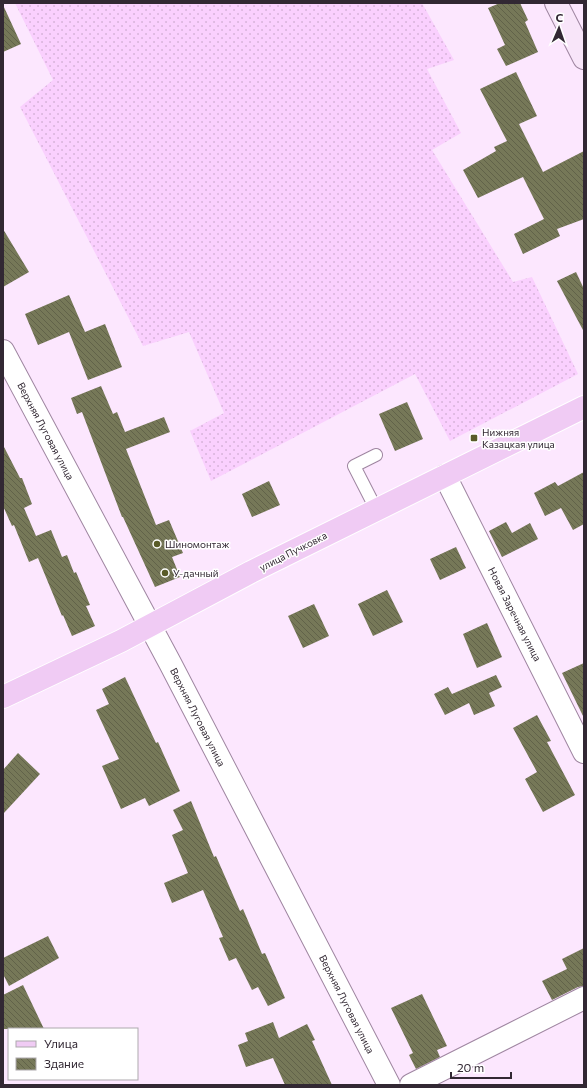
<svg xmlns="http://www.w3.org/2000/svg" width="587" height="1088" viewBox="0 0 587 1088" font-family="Commissioner,sans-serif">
	<defs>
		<pattern id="grass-dots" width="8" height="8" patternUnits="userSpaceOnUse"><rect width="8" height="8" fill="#fad0fe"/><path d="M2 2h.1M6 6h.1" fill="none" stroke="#d7b3da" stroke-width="1.8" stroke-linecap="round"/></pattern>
		<pattern id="building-back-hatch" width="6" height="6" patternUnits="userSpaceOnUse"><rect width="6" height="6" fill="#767858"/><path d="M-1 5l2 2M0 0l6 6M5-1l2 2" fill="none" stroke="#616249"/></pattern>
	</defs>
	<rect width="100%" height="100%" fill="#fce7fe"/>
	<!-- grass -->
	<path fill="url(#grass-dots)" d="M15,3H190V4L193,3H422L454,60L427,69L461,133L432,150L513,282L532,277L578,374L450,441L415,374L211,481L190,431L224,413L189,332L143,346L20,107L53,80Z"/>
	<!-- building -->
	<g fill="url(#building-back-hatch)">
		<path d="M500,3H520L528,20L525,22L538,52L506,66L497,49L505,45L488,8Z"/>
		<path d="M3,5L21,44L3,52Z"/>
		<path d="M516,72L537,116L519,124L543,172L584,151V219L557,229L560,236L523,254L514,234L544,219L523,177L478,198L463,170L496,151L494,147L507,141L480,89Z"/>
		<path d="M3,229L29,272L3,287Z"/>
		<path d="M576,272L584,289V332L557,281Z"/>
		<path d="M69,295L85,332L105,324L122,367L88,380L69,332L38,345L25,314Z"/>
		<path d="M101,386L113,414L117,412L125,432L164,417L170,432L126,449L156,525L169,520L183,553L172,557L180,577L155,587L123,517H122L82,412L77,414L71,398Z"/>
		<path d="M407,402L423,439L395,451L379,414Z"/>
		<path d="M3,445L20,478H22L32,504L24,508L36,536L51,530L62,557L67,555L74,573L76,572L90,605L86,606L95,626L72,636L63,615L62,616L38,558L29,562L14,525L12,526L3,506Z"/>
		<path d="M584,472V524L573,530L561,508L545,516L534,493L555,482L558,486Z"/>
		<path d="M269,481L280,505L252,517L242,494Z"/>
		<path d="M506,522L512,533L530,523L538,539L502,557L489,531Z"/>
		<path d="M456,547L466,568L440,580L430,559Z"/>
		<path d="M387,590L403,622L373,636L358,604Z"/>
		<path d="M314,604L329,636L303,648L288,616Z"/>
		<path d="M487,623L502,657L477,668L463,634Z"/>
		<path d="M584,663V718L562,673Z"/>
		<path d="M496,675L502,687L489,693L495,706L474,715L469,703L445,715L434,694L448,687L452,694Z"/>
		<path d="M125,677L156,743L158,742L180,791L149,806L145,798L121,809L102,766L119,759L96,710L109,704L102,689Z"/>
		<path d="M537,715L551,741L547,742L575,795L543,812L525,779L537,772L513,728Z"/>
		<path d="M18,753L40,774L3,814V770Z"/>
		<path d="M191,801L214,857L216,856L240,911L243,909L262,954L265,953L285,998L268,1006L258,987L252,990L236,958L229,961L219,938L223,937L203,890L172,903L164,883L188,873L172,835L183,830L173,810Z"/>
		<path d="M48,936L59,958L9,986L3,974V958Z"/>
		<path d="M584,948V986L578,987L552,1000L542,981L567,969L562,959Z"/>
		<path d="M23,985L44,1029H3V995Z"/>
		<path d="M422,994L447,1046L437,1050L440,1057L416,1069L409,1055L413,1053L391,1008Z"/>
		<path d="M273,1022L279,1038L307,1024L315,1040L312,1041L332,1085H285L273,1058L246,1067L238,1045L248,1041L245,1033Z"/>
	</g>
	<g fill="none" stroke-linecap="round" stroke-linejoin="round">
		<defs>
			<path id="lane" d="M376,455L354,466L376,509"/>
			<g id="street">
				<path d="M3,351L170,663L389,1085"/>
				<path d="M445,476L584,752"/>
				<path d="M411,1085L584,998"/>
			</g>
			<path id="secondary" d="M556,3L584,58"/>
			<path id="primary" d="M3,697L121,641L251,572L584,407"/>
		</defs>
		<!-- lane casing -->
		<use href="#lane" stroke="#9f86a1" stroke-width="14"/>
		<!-- street casing -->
		<use href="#street" stroke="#9f86a1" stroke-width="24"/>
		<!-- secondary casing -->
		<use href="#secondary" stroke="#9f86a1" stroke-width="24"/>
		<!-- primary casing -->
		<use href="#primary" stroke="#fff" stroke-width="24"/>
		<!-- lane -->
		<use href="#lane" stroke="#fff" stroke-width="12"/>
		<!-- street -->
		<use href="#street" stroke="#fff" stroke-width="22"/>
		<!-- secondary -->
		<use href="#secondary" stroke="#f8e5f9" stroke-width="22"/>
		<!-- primary -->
		<use href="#primary" stroke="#f0cbf4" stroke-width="22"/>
	</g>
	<!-- markers -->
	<g fill="#595b28" stroke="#fff" stroke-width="1.5">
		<rect x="470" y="434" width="8" height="8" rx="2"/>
		<circle cx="157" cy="544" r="4"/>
		<circle cx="165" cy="573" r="4"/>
	</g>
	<g text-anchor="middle" stroke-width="3" stroke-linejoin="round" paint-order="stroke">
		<!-- street labels -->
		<g font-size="10" fill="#322833" stroke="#fff">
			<text transform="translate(46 431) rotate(62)" y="4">Верхняя Луговая улица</text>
			<text transform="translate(293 551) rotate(-27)" y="4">улица Пучковка</text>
			<text transform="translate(515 614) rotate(63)" y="4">Новая Заречная улица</text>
			<text transform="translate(198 717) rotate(63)" y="4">Верхняя Луговая улица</text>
			<text transform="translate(347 1004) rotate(63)" y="4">Верхняя Луговая улица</text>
		</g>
		<!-- poi labels -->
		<g font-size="10" fill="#322833" stroke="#fff" text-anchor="start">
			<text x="482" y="436">Нижняя<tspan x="482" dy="12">Казацкая улица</tspan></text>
			<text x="165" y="548">Шиномонтаж</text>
			<text x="173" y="577">У-дачный</text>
		</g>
	</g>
	<!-- border -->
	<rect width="587" height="1088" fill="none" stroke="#322833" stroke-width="8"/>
	<!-- legend -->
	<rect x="8" y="1028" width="130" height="52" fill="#ffffff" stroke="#ada9ad"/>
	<rect x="16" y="1041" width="20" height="6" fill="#f0cbf4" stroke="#ada9ad"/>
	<text x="44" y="1048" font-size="12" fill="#322833">Улица</text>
	<rect x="16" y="1058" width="20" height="12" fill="url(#building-back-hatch)" stroke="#ada9ad"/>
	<text x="44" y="1068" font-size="12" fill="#322833">Здание</text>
	<!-- north arrow -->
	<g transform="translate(559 28) rotate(2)" stroke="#ffffff" stroke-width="3" paint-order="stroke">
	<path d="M0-3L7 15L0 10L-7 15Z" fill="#322833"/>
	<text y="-6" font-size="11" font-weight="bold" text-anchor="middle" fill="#322833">С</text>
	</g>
	<!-- scale -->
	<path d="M451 1072v6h60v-6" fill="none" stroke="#322833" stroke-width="2"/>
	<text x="457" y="1072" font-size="12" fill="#322833" stroke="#ffffff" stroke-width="3" paint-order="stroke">20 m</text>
</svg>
